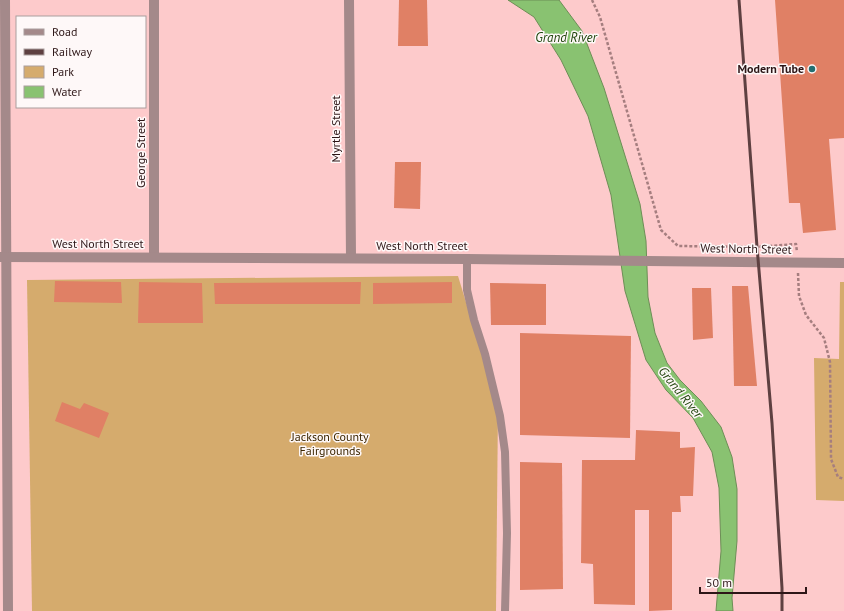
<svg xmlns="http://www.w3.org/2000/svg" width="844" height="611" viewBox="0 0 844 611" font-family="'PT Sans',sans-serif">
	<rect width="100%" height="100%" fill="#fdcacb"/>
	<!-- green -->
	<g fill="#d5ab6d">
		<path d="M458,276L498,407L496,611H32L27,280Z"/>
		<path d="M840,282H844V501L816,500L814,358L839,359Z"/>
	</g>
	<!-- water -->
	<path fill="#89c271" stroke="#6d8e56" d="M508,0H559L582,31L604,88L640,204L646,241L648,297L655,333L667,363L680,380L701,401L721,427L732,457L737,489V541L732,598L733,611H716L721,551L719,488L712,452L693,418L666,390L646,360L625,291L611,195L588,116L561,60L534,17Z"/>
	<!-- building -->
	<g fill="#e08065">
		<path d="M399,0H427L428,46H398Z"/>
		<path d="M775,0H844V138L829,139L836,230L803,233L800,203H789Z"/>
		<path d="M395,162H421L420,209L394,208Z"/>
		<path d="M55,281L121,282L122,303L54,302Z"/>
		<path d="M139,282L202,283L203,323H138Z"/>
		<path d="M361,282L360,304H215L214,283Z"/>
		<path d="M452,282V303L373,304V283Z"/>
		<path d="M490,283L546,284V325H491Z"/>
		<path d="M732,286H748L757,386H734Z"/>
		<path d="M692,288H711L713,338L693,340Z"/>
		<path d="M520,333L631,336L630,438L520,435Z"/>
		<path d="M62,402L80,409L84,403L109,413L99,438L55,421Z"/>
		<path d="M636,430L680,432V448L695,447L693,496H680L681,512H672V610L649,611V510H635V605L594,604L593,564L581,563L582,460H635Z"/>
		<path d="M520,462L562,463L563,589L520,590Z"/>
	</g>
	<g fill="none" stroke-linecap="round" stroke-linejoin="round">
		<!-- path -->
		<g stroke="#a57e7f" stroke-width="2.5" stroke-dasharray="3 2" stroke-linecap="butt">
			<path d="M592,0L600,17L661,230L678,246L757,247L796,244L797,252"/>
			<path d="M798,273L799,296L806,315L824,338L830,362L831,459L838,477L844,479"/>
		</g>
		<!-- service -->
		<path stroke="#a4898a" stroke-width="8" d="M467,259V290L474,320L485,354L500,416L505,452L507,533L505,611"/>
		<!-- minor -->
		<g stroke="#a4898a" stroke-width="10">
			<path d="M5,0L8,611"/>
			<path d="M154,0V257"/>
			<path d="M349,0L351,258"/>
			<path d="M0,257L467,259L844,263"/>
		</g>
		<!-- rail -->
		<path stroke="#5e4041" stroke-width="3" d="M739,0L757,247L772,423L782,588V611"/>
	</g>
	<!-- markers -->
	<circle fill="#246f71" stroke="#fef8f8" stroke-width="1.5" cx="812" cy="69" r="4"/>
	<g text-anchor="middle" stroke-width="3" stroke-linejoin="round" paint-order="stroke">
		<!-- poi labels -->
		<g font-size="12" font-weight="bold" fill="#2d1617" stroke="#fef8f8" text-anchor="end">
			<text x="804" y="73">Modern Tube</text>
		</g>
		<!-- street labels -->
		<g font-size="12" fill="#2d1617" stroke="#fef8f8">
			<text transform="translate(336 129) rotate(-90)" y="4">Myrtle Street</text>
			<text transform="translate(141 153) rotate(-90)" y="4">George Street</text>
			<text x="98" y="248">West North Street</text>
			<text x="422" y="250">West North Street</text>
			<text transform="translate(746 249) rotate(1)" y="4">West North Street</text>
		</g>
		<!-- park labels -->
		<g font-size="12" fill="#3c2600" stroke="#fef8f8">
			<text x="330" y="441">Jackson County<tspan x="330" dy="14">Fairgrounds</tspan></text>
		</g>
		<!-- water labels -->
		<g font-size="13" font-style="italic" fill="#21450d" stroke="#fef8f8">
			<text x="566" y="42">Grand River</text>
			<text transform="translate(681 392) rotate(51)" y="5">Grand River</text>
		</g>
	</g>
	<!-- legend -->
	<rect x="16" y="16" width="130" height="92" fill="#fef8f8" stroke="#aa9e9e"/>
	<rect x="24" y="29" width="20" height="6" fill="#a4898a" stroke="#aa9e9e"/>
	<text x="52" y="36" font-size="12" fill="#2d1617">Road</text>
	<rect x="24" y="49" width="20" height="6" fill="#5e4041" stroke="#aa9e9e"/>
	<text x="52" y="56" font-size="12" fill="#2d1617">Railway</text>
	<rect x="24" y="66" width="20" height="12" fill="#d5ab6d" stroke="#aa9e9e"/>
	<text x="52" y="76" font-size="12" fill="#2d1617">Park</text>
	<rect x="24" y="86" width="20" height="12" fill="#89c271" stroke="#aa9e9e"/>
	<text x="52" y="96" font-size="12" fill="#2d1617">Water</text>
	<!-- scale -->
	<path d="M700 587v6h106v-6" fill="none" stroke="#2d1617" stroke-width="2"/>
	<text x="706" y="587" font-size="12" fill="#2d1617" stroke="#fef8f8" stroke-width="3" paint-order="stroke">50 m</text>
</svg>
